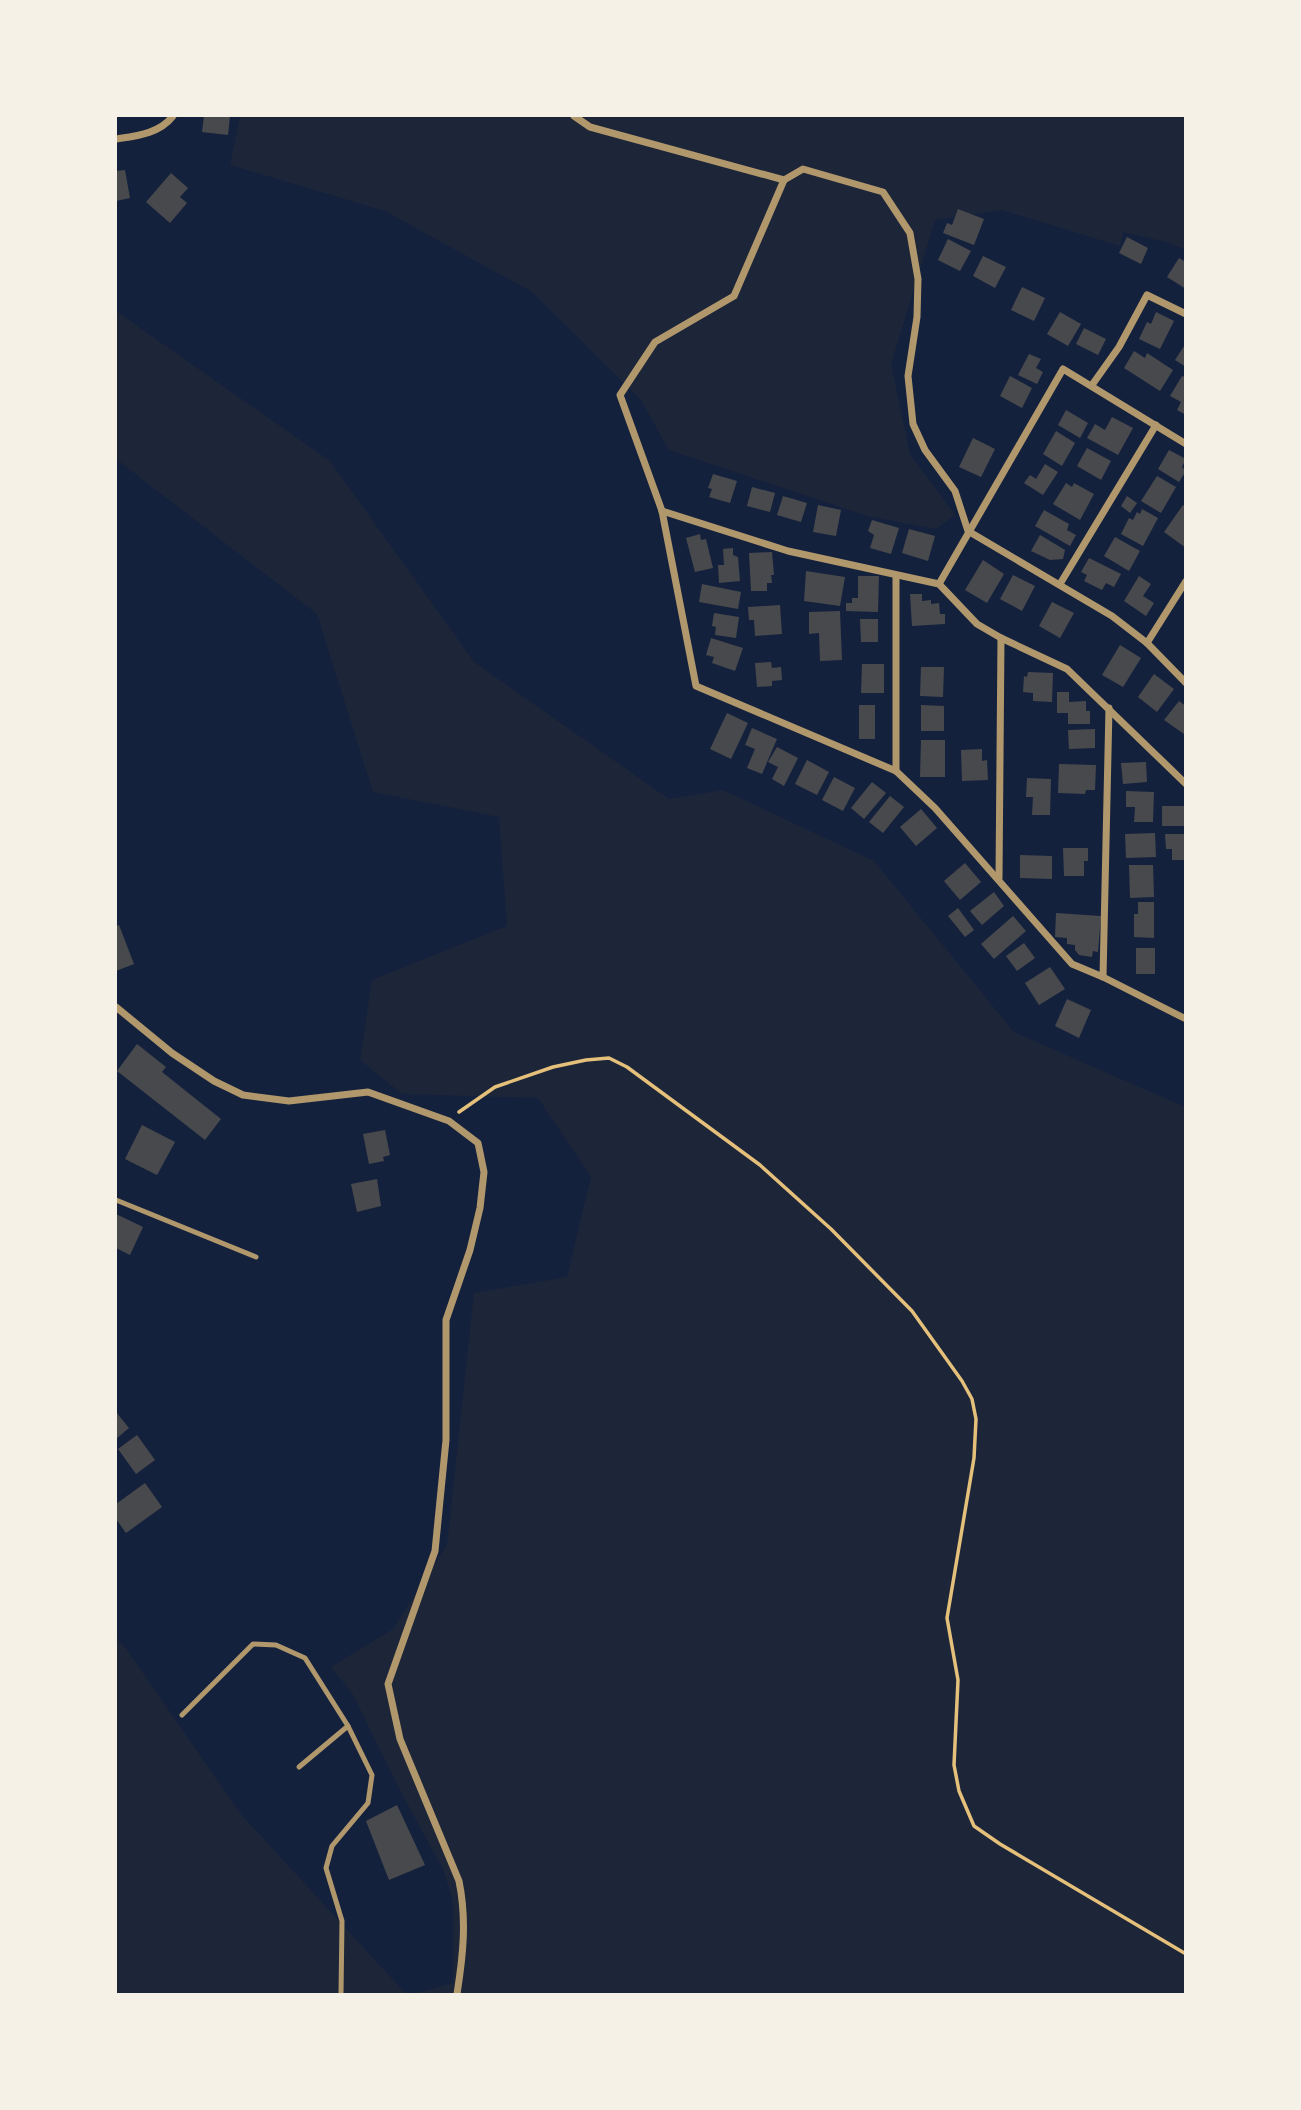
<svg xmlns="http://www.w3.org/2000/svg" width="1301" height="2110" viewBox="0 0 1301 2110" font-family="'Times New Roman',serif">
	<rect width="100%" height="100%" fill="#14213d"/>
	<!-- green -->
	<g fill="#1d2539">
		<path d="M240,116H1185V249L1162,241L1123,232L1120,246L1002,210L935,220L891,364L910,454L955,515L936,529L867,516L669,450L641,400L532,292L385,211L230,165Z"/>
		<path d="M116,311L330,461L474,662L669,799L723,790L874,861L1014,1032L1185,1107V1994H414L453,1983V1900L443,1869L403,1796L352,1693L331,1667L393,1629L447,1545L474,1293L567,1277L591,1177L538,1098L402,1094L360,1060L372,980L507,926L499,817L373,792L317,614L116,459Z"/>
		<path d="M116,1638L127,1650L240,1813L406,1994H116Z"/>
	</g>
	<!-- building -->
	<g fill="#48494c">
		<path d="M204,116H230L228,135L202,132Z"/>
		<path d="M125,170L130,198L116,201V171Z"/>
		<path d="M171,173L188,188L180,197L187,203L170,223L146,202Z"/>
		<path d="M958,209L984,219L974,245L943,233L947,223L952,225Z"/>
		<path d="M1127,237L1148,248L1141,264L1119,253Z"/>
		<path d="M948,239L971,251L960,271L938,260Z"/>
		<path d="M983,256L1006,267L995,288L973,276Z"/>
		<path d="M1179,258L1186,262V289L1167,277Z"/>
		<path d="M1022,287L1045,298L1034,321L1011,310Z"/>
		<path d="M1060,312L1081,324L1068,346L1047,334Z"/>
		<path d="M1156,312L1174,321L1160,349L1139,339L1147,322L1151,324Z"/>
		<path d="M1084,328L1106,339L1098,355L1076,344Z"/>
		<path d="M1186,343V367L1175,360Z"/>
		<path d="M1134,351L1145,358L1147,353L1173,370L1160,391L1124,368Z"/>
		<path d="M1029,354L1041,359L1036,368L1043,372L1037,384L1018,375Z"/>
		<path d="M1010,376L1032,388L1022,408L1000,396Z"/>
		<path d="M1182,376L1186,377V415L1177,410L1181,402L1170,396Z"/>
		<path d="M1066,410L1088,423L1080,438L1058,425Z"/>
		<path d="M1112,417L1133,428L1118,455L1087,438L1095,424L1105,430Z"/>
		<path d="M1056,431L1075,443L1062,466L1043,454Z"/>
		<path d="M973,438L995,449L981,477L959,467Z"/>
		<path d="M1087,448L1111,461L1101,480L1077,466Z"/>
		<path d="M1169,450L1186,459L1182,467L1186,471L1179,482L1158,469Z"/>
		<path d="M1045,464L1058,472L1043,495L1024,483L1030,475L1036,479Z"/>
		<path d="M713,474L737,481L730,503L709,497L712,489L708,488Z"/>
		<path d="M1157,476L1176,487L1161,513L1141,501Z"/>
		<path d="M1066,483L1072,487L1074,483L1094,494L1080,520L1053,504Z"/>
		<path d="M752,487L775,493L770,512L747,506Z"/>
		<path d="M783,496L807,503L801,522L777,515Z"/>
		<path d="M1127,496L1137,503L1130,513L1121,506Z"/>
		<path d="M818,505L841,510L836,536L813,532Z"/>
		<path d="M1183,505L1186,507V548L1164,532Z"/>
		<path d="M1142,509L1158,518L1143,546L1121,534L1129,518L1133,520L1137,512L1140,514Z"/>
		<path d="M1044,510L1069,524L1067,530L1076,535L1070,546L1035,526Z"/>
		<path d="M872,520L899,528L891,554L870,548L874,535L868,531Z"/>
		<path d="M909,529L935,536L928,561L902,553Z"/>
		<path d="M700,534L701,540L706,539L713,568L695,572L686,538Z"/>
		<path d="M1040,535L1065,550L1063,559L1050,560L1031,551Z"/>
		<path d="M1115,537L1140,551L1129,571L1104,556Z"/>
		<path d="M733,548V555L738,557L740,581L719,583L718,565H724L723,549Z"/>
		<path d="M772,552L774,575H771L772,583H767V591H751L749,553Z"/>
		<path d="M1089,558L1121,574L1114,587L1106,583L1102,590L1084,581L1087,575L1081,572Z"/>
		<path d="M983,560L1004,574L987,603L965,590Z"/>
		<path d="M806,571L845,577L840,606L804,601Z"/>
		<path d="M1013,575L1035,586L1022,611L1000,599Z"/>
		<path d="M858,576H879L878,612L846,611V603H852V598H858Z"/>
		<path d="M1139,576L1151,584L1143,596L1154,603L1146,616L1124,601Z"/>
		<path d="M702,584L741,592L738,609L699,602Z"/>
		<path d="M910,594H922V601L931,600V604L939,603L940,614H945V624L912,626Z"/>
		<path d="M1052,602L1074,613L1060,638L1039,626Z"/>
		<path d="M780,605L782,634L755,636L754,620H749L748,607Z"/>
		<path d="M840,611L842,660L820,661L819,633L809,634V612Z"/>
		<path d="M714,613L739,617L736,638L715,635L716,627L712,626Z"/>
		<path d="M860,619H878V642H861Z"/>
		<path d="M711,638L743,648L735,671L712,663L714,657L706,655Z"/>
		<path d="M1120,645L1141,658L1123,687L1102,675Z"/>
		<path d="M771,662L772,668L781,667L782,680L772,681V686L757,687L755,663Z"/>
		<path d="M862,664H884V693H861Z"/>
		<path d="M921,667H944L943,697L920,696Z"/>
		<path d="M1028,672L1053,673L1052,702L1033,701V693L1023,692L1024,676L1027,677Z"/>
		<path d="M1154,674L1174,689L1157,712L1138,697Z"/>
		<path d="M1057,692H1069V702L1086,701V711H1090V724H1068V713H1057Z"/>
		<path d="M1179,701L1186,706L1184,734L1164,720Z"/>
		<rect x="859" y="705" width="16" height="34"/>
		<path d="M921,705L944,706V731H921Z"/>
		<path d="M727,713L748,723L731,759L710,749Z"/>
		<path d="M752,728L777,739L762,774L747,768L755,749L745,745Z"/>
		<path d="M1095,729V748L1069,749L1068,730Z"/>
		<path d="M921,740H945V777H920Z"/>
		<path d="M777,747L798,758L784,786L772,779L778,767L768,762Z"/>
		<path d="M982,749V761L987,760L988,780L962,781L961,750Z"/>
		<path d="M807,760L829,772L817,795L795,784Z"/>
		<path d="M1146,762L1147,782L1123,784L1121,763Z"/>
		<path d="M1059,764L1096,765L1095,790H1086L1085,794L1058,793Z"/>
		<path d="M834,777L855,788L843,811L822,800Z"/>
		<path d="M1027,778L1051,779L1050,815H1032L1033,797H1026Z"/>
		<path d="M872,782L886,793L864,819L851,808Z"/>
		<path d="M1126,791L1154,792L1153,822H1134L1135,807H1126Z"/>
		<path d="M890,796L904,807L883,833L869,822Z"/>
		<rect x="1162" y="806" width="24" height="20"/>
		<path d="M921,809L937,828L916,846L900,827Z"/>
		<path d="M1155,833L1156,857L1126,858L1125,834Z"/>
		<path d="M1165,834H1185L1186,860H1172V849H1166Z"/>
		<path d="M1063,848H1088V861H1084V876H1064Z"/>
		<path d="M1020,855L1052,856V879L1020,878Z"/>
		<path d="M965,863L981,882L960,900L944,881Z"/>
		<path d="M1129,865H1153L1154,897L1130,898Z"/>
		<path d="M994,892L1004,906L982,925L970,911Z"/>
		<path d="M1138,902H1154V938L1134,937V914H1138Z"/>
		<path d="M958,908L974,930L965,937L948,916Z"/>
		<path d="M1056,913L1101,916L1098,952L1093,951L1092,957L1079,955L1075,950V945L1067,944V938L1055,937Z"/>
		<path d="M1013,916L1026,931L994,959L981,944Z"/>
		<path d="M119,925L134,964L116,971V926Z"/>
		<path d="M1024,943L1035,958L1017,971L1006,956Z"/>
		<rect x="1136" y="948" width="19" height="26"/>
		<path d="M1050,967L1065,989L1039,1005L1025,983Z"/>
		<path d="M1067,999L1091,1010L1079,1038L1055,1026Z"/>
		<path d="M137,1044L166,1067L162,1072L221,1119L205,1140L117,1071Z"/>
		<path d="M142,1125L175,1142L157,1175L125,1159Z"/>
		<path d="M385,1130L390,1155L383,1157L384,1161L369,1164L363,1134Z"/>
		<path d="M377,1179L381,1206L357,1212L351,1184Z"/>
		<path d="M116,1214L143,1227L130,1255L116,1248Z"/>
		<path d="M116,1412L129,1428L116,1439Z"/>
		<path d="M137,1435L155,1460L136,1474L118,1449Z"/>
		<path d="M145,1483L162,1507L126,1533L116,1519V1504Z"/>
		<path d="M397,1805L425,1865L389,1880L366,1821Z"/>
	</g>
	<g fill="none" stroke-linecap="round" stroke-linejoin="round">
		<!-- path -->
		<path stroke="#e5c07b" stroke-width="3.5" d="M459,1112L495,1087L553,1067L586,1060L609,1058L627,1067L760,1165L831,1229L912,1311L962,1381L972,1399L976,1419L974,1458L947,1618L958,1680L954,1765L959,1791L974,1826L1000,1844L1186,1954"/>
		<!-- service -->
		<g stroke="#b1986c" stroke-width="5">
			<path d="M116,1200L256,1257"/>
			<path d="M182,1715L253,1644L276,1645L305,1658L348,1726L372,1775L368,1803L332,1846L326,1868L342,1921L341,1994"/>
			<path d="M299,1767L348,1726"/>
		</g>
		<!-- minor -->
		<g stroke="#b1986c" stroke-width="7">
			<path d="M574,116L590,127L784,180"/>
			<path d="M116,139C136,136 159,134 173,116"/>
			<path d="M1092,385L1119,347L1147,295L1186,314"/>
			<path d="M662,511L788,551L939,584L977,624L1001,638L1067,669L1186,784"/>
			<path d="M896,576V771"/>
			<path d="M939,584L1063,369L1186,444"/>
			<path d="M1060,584L1156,425"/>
			<path d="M1147,643L1186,581"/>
			<path d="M1186,683L1147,643L1112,616L968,531L955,491L925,450L913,424L908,376L917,317L918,279L910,233L883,192L803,169L784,180L734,296L655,342L620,395L662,511L696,686L896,771L935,808L1072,964L1103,977L1186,1019"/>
			<path d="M999,878L1001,638"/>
			<path d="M1103,977L1109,708"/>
			<path d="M116,1007L172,1053L214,1081L243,1095L289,1101L368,1092L449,1121L478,1143L484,1172L480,1208L470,1250L446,1320V1440L435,1551L388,1684L400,1739L459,1881C467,1920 463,1956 457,1994"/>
		</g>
	</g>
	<!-- border -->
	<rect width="1301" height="2110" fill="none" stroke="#f6f1e7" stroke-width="234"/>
</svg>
